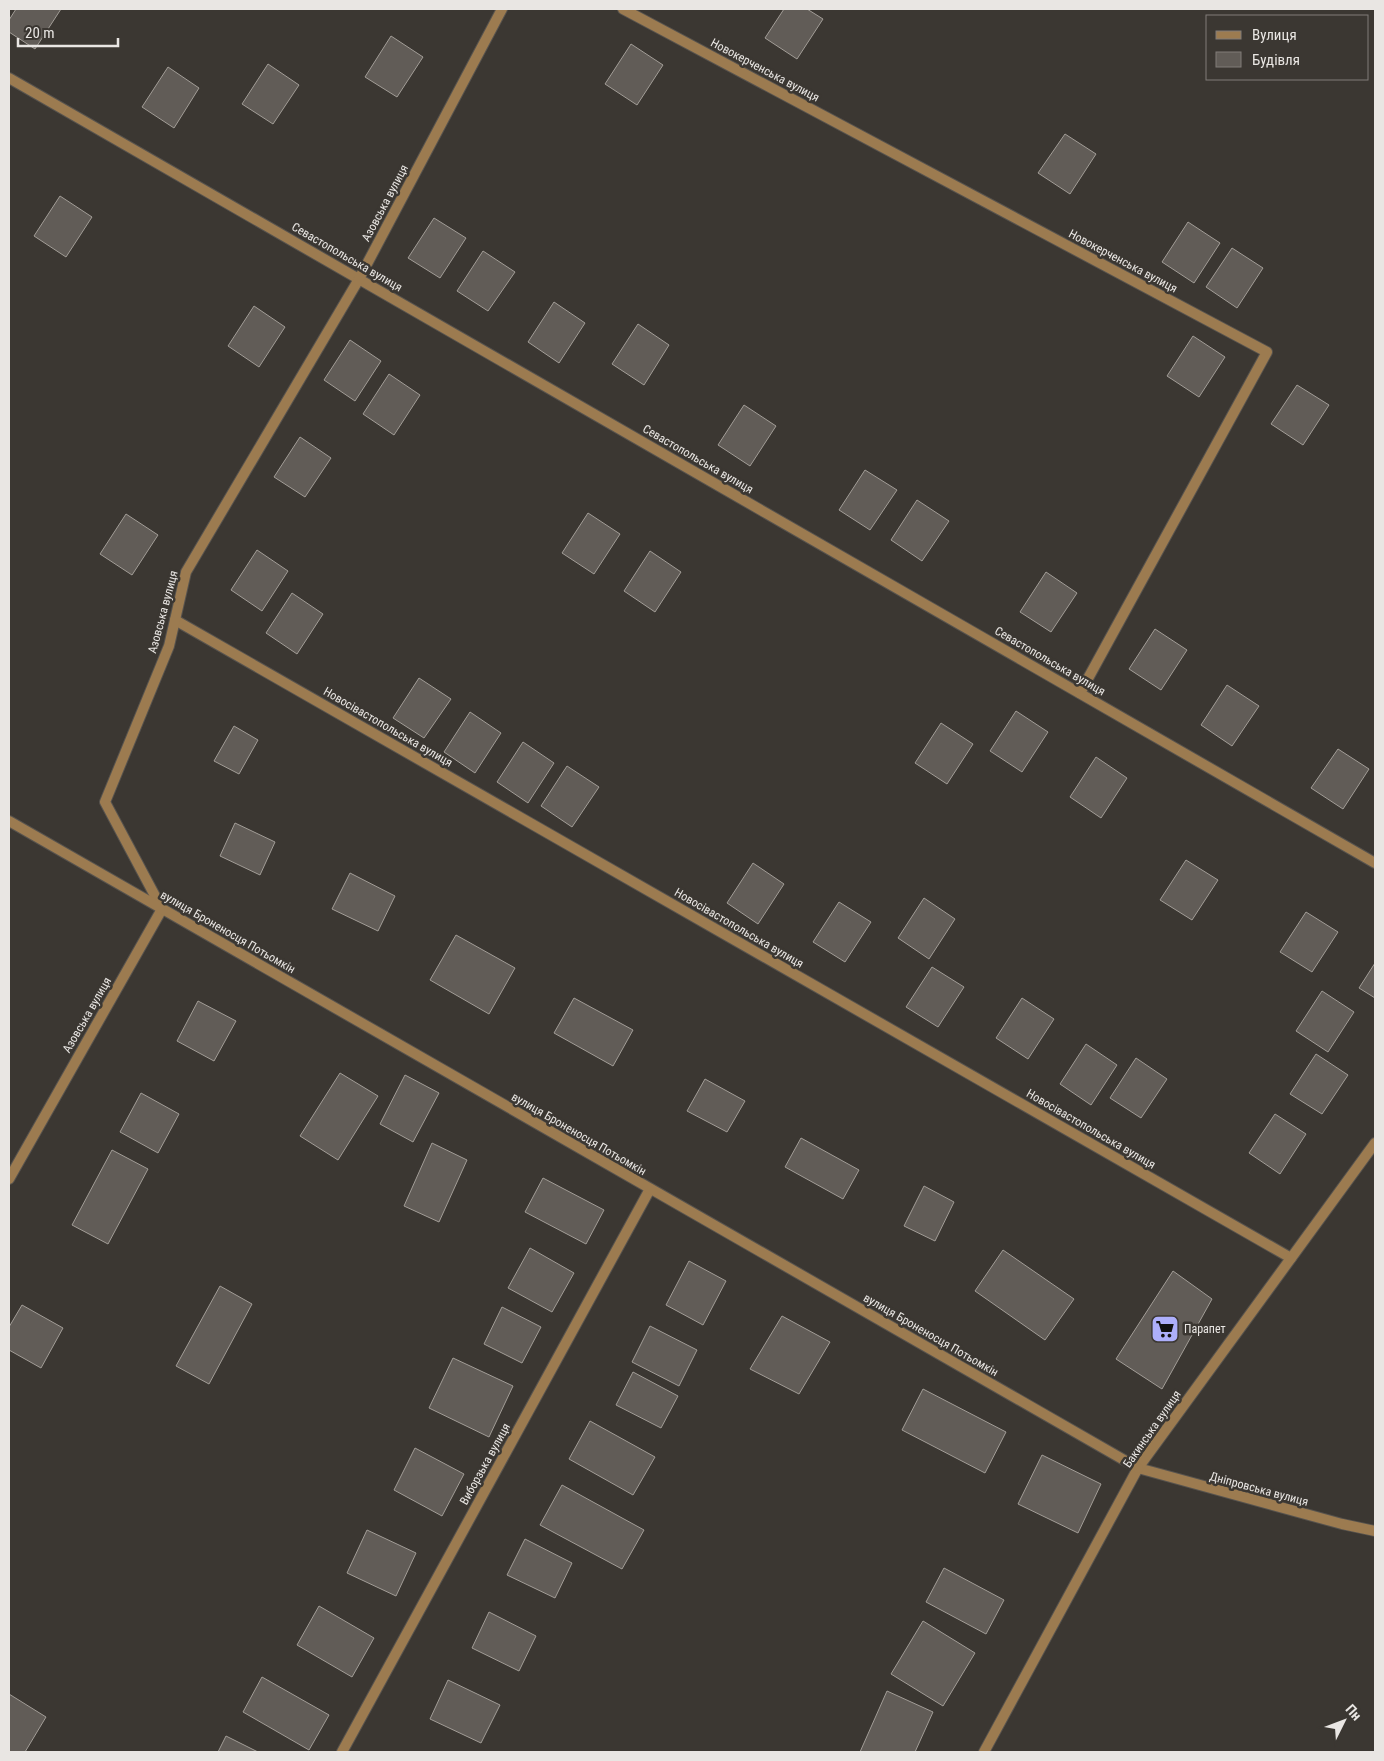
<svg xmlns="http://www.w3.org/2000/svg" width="1384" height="1761" viewBox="0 0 1384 1761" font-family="'Roboto Condensed',sans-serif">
	<rect width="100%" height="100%" fill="#3b3732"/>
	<!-- building -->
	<g fill="#615c57" stroke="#a29d97">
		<path d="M16,9H61L35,49L9,32V20Z"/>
		<path d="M784,9H807L823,19L797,59L765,38Z"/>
		<path d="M391,36L423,57L397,97L365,77Z"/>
		<path d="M631,44L663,65L637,105L605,84Z"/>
		<path d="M268,64L299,85L273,124L242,104Z"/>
		<path d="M168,67L199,88L174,128L142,107Z"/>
		<path d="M1065,134L1096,154L1070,194L1038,173Z"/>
		<path d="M60,196L92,217L66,257L34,236Z"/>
		<path d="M434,218L466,238L440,278L408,258Z"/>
		<path d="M1188,222L1220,243L1194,283L1162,262Z"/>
		<path d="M1232,248L1263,268L1237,308L1206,287Z"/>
		<path d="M483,251L515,272L488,311L457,291Z"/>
		<path d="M554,302L585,323L559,363L528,342Z"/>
		<path d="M254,306L285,327L259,367L228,346Z"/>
		<path d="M638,324L669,345L644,385L612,364Z"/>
		<path d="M1193,336L1225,357L1199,397L1167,376Z"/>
		<path d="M350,340L381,361L355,401L324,380Z"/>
		<path d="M389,374L420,395L394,435L363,414Z"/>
		<path d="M1297,385L1329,405L1303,445L1271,424Z"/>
		<path d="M744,405L776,426L750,466L718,445Z"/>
		<path d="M300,437L331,458L305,497L274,477Z"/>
		<path d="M865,470L897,490L870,530L839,510Z"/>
		<path d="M917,500L949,521L922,561L891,540Z"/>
		<path d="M588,513L620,534L594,574L562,553Z"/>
		<path d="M126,514L158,535L132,575L100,554Z"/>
		<path d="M257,550L288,571L262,611L231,590Z"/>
		<path d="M650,551L681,572L655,612L624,591Z"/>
		<path d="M1046,572L1077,593L1051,632L1020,612Z"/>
		<path d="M292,593L323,614L297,654L266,633Z"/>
		<path d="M1155,629L1187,650L1161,690L1129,669Z"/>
		<path d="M419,678L451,699L424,738L393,718Z"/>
		<path d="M1227,685L1259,706L1232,746L1201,725Z"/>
		<path d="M1016,711L1048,732L1022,772L990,751Z"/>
		<path d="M470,712L501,733L475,773L444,752Z"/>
		<path d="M941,723L973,744L947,784L915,763Z"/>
		<path d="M234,726L258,740L239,774L214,761Z"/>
		<path d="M523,742L554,763L528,803L497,782Z"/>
		<path d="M1338,749L1369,769L1343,809L1311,788Z"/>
		<path d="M1096,757L1127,778L1101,818L1070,797Z"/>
		<path d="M567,766L599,787L572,827L541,806Z"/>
		<path d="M235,823L275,842L260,875L220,856Z"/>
		<path d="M1186,860L1218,880L1192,920L1160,900Z"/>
		<path d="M753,863L784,884L758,924L727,903Z"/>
		<path d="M350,873L395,896L378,931L332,909Z"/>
		<path d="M924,898L955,919L929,959L898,938Z"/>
		<path d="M839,902L871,922L845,962L813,942Z"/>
		<path d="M1306,912L1338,932L1312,972L1280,952Z"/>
		<path d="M456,935L515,968L489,1014L430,980Z"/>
		<path d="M1375,963V998L1359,988Z"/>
		<path d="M932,967L964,987L938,1027L906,1007Z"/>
		<path d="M1322,991L1354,1012L1328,1052L1296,1031Z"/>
		<path d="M574,998L633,1030L613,1066L554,1033Z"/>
		<path d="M1022,998L1054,1019L1028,1059L996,1038Z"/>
		<path d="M198,1001L236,1021L214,1061L177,1041Z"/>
		<path d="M1086,1044L1117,1065L1091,1105L1060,1084Z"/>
		<path d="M1316,1054L1348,1075L1322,1114L1290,1094Z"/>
		<path d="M1136,1058L1167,1079L1141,1118L1110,1098Z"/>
		<path d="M340,1073L378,1096L338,1160L300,1136Z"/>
		<path d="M405,1075L439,1093L413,1142L380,1124Z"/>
		<path d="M705,1079L745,1101L727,1132L687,1111Z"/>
		<path d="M141,1093L179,1114L158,1153L120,1132Z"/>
		<path d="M1275,1114L1306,1134L1280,1174L1249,1153Z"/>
		<path d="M801,1138L859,1170L843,1199L785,1167Z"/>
		<path d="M432,1143L467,1160L439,1222L404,1206Z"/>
		<path d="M112,1150L148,1169L108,1244L72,1225Z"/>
		<path d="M543,1178L604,1210L586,1244L525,1212Z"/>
		<path d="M924,1186L954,1202L935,1241L904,1226Z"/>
		<path d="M530,1248L574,1273L552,1312L508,1288Z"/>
		<path d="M1003,1250L1074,1299L1045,1340L975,1291Z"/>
		<path d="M689,1261L726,1281L703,1325L666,1305Z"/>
		<path d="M1173,1271L1212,1299L1162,1389L1116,1359Z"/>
		<path d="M220,1286L252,1304L209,1384L176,1366Z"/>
		<path d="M22,1305L63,1328L41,1368L9,1350V1327Z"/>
		<path d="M502,1307L541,1327L522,1363L484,1344Z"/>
		<path d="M782,1316L830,1342L799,1394L750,1369Z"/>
		<path d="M650,1326L697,1350L679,1386L632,1362Z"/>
		<path d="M453,1358L513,1386L489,1437L429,1408Z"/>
		<path d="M633,1372L678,1396L661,1428L616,1405Z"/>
		<path d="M923,1389L1006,1432L985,1473L902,1430Z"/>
		<path d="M590,1421L655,1457L633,1495L569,1459Z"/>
		<path d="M415,1448L464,1474L442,1516L394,1490Z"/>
		<path d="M1042,1455L1101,1484L1078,1533L1018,1504Z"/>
		<path d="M562,1485L644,1530L622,1569L540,1525Z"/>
		<path d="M367,1530L416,1553L396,1596L347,1573Z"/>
		<path d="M525,1539L572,1563L555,1598L507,1575Z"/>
		<path d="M944,1568L1004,1600L986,1634L926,1602Z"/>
		<path d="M319,1606L374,1638L352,1677L297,1645Z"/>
		<path d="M489,1612L536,1636L519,1671L472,1648Z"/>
		<path d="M923,1621L975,1653L943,1706L891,1674Z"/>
		<path d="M262,1677L329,1715L309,1750L243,1712Z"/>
		<path d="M448,1680L500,1705L481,1743L430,1719Z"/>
		<path d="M887,1691L933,1712L915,1752H860Z"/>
		<path d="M9,1694L46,1717L25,1752H9Z"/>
		<path d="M226,1736L258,1752H218Z"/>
	</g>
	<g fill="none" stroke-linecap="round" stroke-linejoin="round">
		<defs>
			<g id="minor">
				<path d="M623,9L1267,352L1080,693"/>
				<path d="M9,78L1375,863"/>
				<path d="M175,620L1291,1258"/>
				<path d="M9,1179L162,909L105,802L169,646L186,572L359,279L502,9"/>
				<path d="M1138,1468L1342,1524L1375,1531"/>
				<path d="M342,1752L650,1189"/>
				<path d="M984,1752L1138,1468L1375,1143"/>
			</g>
			<path id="tertiary" d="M9,821L1138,1468"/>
		</defs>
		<!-- minor casing -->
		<use href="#minor" stroke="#57534e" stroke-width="12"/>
		<!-- tertiary casing -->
		<use href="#tertiary" stroke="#57534e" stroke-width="12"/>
		<!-- minor -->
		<use href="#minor" stroke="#9c7b50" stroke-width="10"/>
		<!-- tertiary -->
		<use href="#tertiary" stroke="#9c7b50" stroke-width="10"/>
	</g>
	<!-- icons -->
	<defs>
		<symbol id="supermarket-square" viewBox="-11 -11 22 22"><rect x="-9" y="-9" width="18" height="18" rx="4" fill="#adaffb" stroke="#3b3732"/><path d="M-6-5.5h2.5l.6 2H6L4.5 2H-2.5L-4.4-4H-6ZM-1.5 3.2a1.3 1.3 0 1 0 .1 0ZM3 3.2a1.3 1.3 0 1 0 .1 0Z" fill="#111"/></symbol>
	</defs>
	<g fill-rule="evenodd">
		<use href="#supermarket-square" x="1149" y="1313" width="32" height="32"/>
	</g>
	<g text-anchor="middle" stroke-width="5" stroke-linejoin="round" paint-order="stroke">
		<!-- street labels -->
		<g font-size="12" fill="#e9e6e3" stroke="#3b3732">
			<text transform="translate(765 70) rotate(28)" y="4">Новокерченська вулиця</text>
			<text transform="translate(385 203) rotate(-62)" y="4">Азовська вулиця</text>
			<text transform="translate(347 257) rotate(30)" y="4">Севастопольська вулиця</text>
			<text transform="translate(1123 261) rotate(28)" y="4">Новокерченська вулиця</text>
			<text transform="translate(698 459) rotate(30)" y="4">Севастопольська вулиця</text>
			<text transform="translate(163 612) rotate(-75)" y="4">Азовська вулиця</text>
			<text transform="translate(1050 661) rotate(30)" y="4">Севастопольська вулиця</text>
			<text transform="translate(388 727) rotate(30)" y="4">Новосівастопольська вулиця</text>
			<text transform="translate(739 928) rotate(30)" y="4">Новосівастопольська вулиця</text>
			<text transform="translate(228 932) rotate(30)" y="4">вулиця Броненосця Потьомкін</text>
			<text transform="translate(87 1015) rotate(-60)" y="4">Азовська вулиця</text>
			<text transform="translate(1091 1129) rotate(30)" y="4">Новосівастопольська вулиця</text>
			<text transform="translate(579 1134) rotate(30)" y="4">вулиця Броненосця Потьомкін</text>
			<text transform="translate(931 1335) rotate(30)" y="4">вулиця Броненосця Потьомкін</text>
			<text transform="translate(1152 1429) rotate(-55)" y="4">Бакинська вулиця</text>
			<text transform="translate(485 1464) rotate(-61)" y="4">Виборзька вулиця</text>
			<text transform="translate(1259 1489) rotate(15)" y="4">Дніпровська вулиця</text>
		</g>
		<!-- poi labels -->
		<g font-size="12" fill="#e9e6e3" stroke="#3b3732" text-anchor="start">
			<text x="1184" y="1333">Парапет</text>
		</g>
	</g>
	<!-- border -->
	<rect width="1384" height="1761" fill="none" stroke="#e9e6e3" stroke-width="20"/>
	<!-- legend -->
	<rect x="1206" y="15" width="162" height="65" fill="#3b3732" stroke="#817d79"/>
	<rect x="1216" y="31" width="25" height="8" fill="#9c7b50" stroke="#817d79"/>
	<text x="1252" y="40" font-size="15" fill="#e9e6e3">Вулиця</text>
	<rect x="1216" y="52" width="25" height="15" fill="#615c57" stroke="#817d79"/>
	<text x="1252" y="65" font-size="15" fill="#e9e6e3">Будівля</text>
	<!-- north arrow -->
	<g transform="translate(1344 1721) rotate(48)" stroke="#3b3732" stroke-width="4" paint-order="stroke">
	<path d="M0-4L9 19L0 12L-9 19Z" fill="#e9e6e3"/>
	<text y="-8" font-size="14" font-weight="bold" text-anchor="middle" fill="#e9e6e3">Пн</text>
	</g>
	<!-- scale -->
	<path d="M18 38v8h100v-8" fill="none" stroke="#e9e6e3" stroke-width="2.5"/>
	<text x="25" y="38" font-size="15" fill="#e9e6e3" stroke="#3b3732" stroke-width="4" paint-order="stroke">20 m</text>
</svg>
